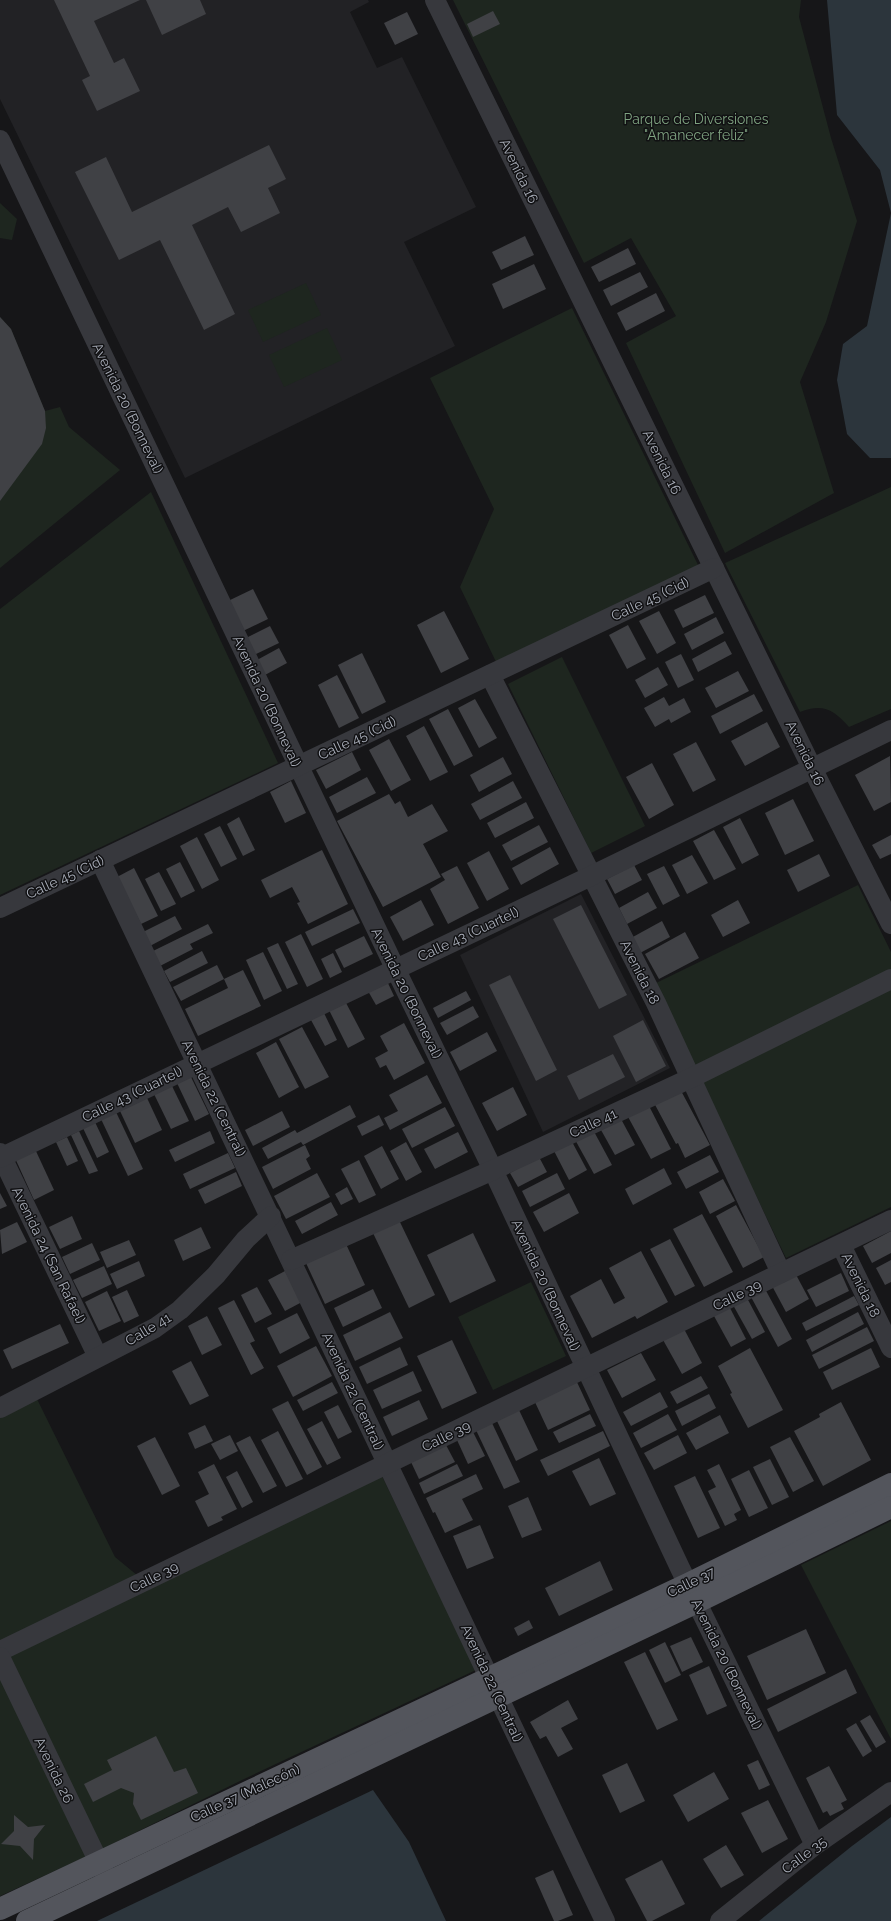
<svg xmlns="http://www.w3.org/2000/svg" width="891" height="1921" viewBox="0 0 891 1921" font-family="Raleway,sans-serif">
	<rect width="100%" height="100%" fill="#161618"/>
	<!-- built -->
	<g fill="#222225">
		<path d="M0,0H368L369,2L350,12L377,68L402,57L476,207L404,242L455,346L185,478L0,99Z"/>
		<path d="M581,894L670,1068L543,1132L460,955Z"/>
	</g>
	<!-- green -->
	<g fill="#1e261f">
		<path d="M453,0H801L799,17L831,138L857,221L826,322L800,382L834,493L725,553L626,343L676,316L631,238L584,263Z"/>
		<path d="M0,203L17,219L12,240L0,238Z"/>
		<path d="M306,283L321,315L263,342L248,310Z"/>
		<path d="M572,308L699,567L498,666L460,587L494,509L430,378Z"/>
		<path d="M0,317L11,329L45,411L60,407L69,427L120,470L0,568Z"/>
		<path d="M327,328L342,360L284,387L269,355Z"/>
		<path d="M891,487V709L849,727C834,710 823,703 800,712L725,563Z"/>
		<path d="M151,492L278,763L0,895V609Z"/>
		<path d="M562,657L645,826L591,853L508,684Z"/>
		<path d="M858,885L891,952V1207L786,1258L654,984Z"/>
		<path d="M531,1282L566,1356L493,1390L458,1317Z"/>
		<path d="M37,1399L115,1557L149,1585L382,1476L476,1670L242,1780L94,1853L0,1896V1417Z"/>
		<path d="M891,1521V1739L801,1565Z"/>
	</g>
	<!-- water -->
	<g fill="#2c353c">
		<path d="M827,0H891V458H870L847,434L837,380L843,344L867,326L891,213L880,170L837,115Z"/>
		<path d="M373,1790L409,1842L446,1921H97Z"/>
		<path d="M891,1817V1921H759L852,1846Z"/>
	</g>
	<!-- building -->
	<g fill="#404145">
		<path d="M54,0H140L94,21L114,63L124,58L140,91L97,111L82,80L90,76Z"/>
		<path d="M146,0H200L206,14L162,35Z"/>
		<path d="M493,11L500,24L473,37L467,24Z"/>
		<path d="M407,12L418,34L395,45L384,23Z"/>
		<path d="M269,145L286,179L268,188L280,213L241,232L228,207L192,225L235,314L204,330L160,240L119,260L75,172L106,157L132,212Z"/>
		<path d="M525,236L534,255L501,270L492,252Z"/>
		<path d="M628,248L636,264L599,282L591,267Z"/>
		<path d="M534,264L546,289L503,309L492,284Z"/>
		<path d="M640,272L648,287L611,306L603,290Z"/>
		<path d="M656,293L665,311L626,331L617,313Z"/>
		<path d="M0,317L11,329L45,411L46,428L42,444L0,501Z"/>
		<path d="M253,589L268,619L243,631L228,601Z"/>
		<path d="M705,595L714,613L683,628L674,610Z"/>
		<path d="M444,611L469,659L441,673L417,625Z"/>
		<path d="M659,611L676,643L657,654L639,621Z"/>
		<path d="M716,617L724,633L692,650L684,634Z"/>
		<path d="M628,625L646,659L627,669L609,635Z"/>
		<path d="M270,626L279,643L254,655L246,638Z"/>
		<path d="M725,641L732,654L698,672L692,659Z"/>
		<path d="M279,648L287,663L265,675L257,660Z"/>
		<path d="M362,653L386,702L362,714L338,665Z"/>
		<path d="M681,654L694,680L678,688L665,662Z"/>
		<path d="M658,667L668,685L645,698L635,680Z"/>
		<path d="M738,671L749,691L716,708L705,688Z"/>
		<path d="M337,675L359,718L339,728L318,685Z"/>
		<path d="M754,694L763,711L720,734L711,716Z"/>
		<path d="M664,697L669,706L684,698L691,712L671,723L669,719L655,727L644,708Z"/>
		<path d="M475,699L497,738L479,748L458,708Z"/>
		<path d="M448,709L473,756L454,766L429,719Z"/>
		<path d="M767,722L780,747L745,766L731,741Z"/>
		<path d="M424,726L448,772L430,781L406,736Z"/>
		<path d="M389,739L411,780L391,791L369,750Z"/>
		<path d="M696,742L716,780L693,792L673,754Z"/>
		<path d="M352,752L361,770L326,789L316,770Z"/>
		<path d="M890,756L891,802L874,811L855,775Z"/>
		<path d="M503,757L512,774L479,792L470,775Z"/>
		<path d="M652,763L674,805L649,819L626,777Z"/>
		<path d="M367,777L376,793L337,813L329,797Z"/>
		<path d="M291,781L306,813L285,823L270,792Z"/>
		<path d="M513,781L522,798L480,820L471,804Z"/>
		<path d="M389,794L395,804L400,801L408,817L432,804L448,831L423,844L441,877L383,907L337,821Z"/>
		<path d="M793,799L814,841L785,855L765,813Z"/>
		<path d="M526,802L534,818L495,838L487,823Z"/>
		<path d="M239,817L255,850L243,856L227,824Z"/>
		<path d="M740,818L759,855L742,864L723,827Z"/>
		<path d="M539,825L548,842L511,861L502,845Z"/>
		<path d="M220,826L237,859L221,867L204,834Z"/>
		<path d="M714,830L736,869L714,880L693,841Z"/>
		<path d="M891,835V854L880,859L872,845Z"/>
		<path d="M197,837L219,880L202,889L180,846Z"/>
		<path d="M550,847L559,864L521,885L512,868Z"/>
		<path d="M322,850L348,904L308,924L297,903L300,902L292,887L270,898L261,880Z"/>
		<path d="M489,851L509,889L487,901L467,863Z"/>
		<path d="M819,854L830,876L798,892L787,870Z"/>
		<path d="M692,855L708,883L687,894L672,865Z"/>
		<path d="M180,862L195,891L181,898L166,869Z"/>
		<path d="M634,865L642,880L615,894L607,879Z"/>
		<path d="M457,866L479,908L448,924L430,889L445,880L441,874Z"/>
		<path d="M664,866L680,896L663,905L647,874Z"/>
		<path d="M134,868L158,916L141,924L117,877Z"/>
		<path d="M159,872L176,904L161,911L145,879Z"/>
		<path d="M648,892L657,908L627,924L619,908Z"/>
		<path d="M421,900L434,925L403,941L390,917Z"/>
		<path d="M738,900L750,923L723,937L711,915Z"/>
		<path d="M581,905L627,995L599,1009L553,919Z"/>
		<path d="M353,909L360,923L312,946L305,932Z"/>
		<path d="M175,916L182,929L150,946L143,932Z"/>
		<path d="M662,921L670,937L640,953L631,938Z"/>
		<path d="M208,924L213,933L190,944L193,949L160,966L153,951Z"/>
		<path d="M685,932L699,958L659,979L645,954Z"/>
		<path d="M301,934L323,979L307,987L285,942Z"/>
		<path d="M364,936L373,954L344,968L335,950Z"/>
		<path d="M278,943L298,984L287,989L267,948Z"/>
		<path d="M202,951L208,963L170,982L164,971Z"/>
		<path d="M263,952L282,991L264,1000L246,960Z"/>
		<path d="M333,953L342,972L330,978L321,959Z"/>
		<path d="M217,965L224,979L181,1001L173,987Z"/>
		<path d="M243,970L261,1006L198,1036L185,1009L228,988L224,979Z"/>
		<path d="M510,975L557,1070L536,1081L489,985Z"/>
		<path d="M387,981L394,996L376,1005L368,991Z"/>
		<path d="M466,991L471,1000L438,1018L433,1008Z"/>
		<path d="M345,1001L365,1039L348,1048L329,1010Z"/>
		<path d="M473,1006L479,1017L447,1035L440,1023Z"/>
		<path d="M324,1013L337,1040L325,1046L311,1020Z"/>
		<path d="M643,1020L666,1066L636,1082L613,1036Z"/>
		<path d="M404,1023L425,1063L394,1080L386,1065L380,1068L375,1058L388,1051L380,1036Z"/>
		<path d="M302,1027L329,1077L305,1089L279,1039Z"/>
		<path d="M487,1032L497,1051L460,1071L450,1052Z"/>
		<path d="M276,1042L299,1087L279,1098L256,1053Z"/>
		<path d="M613,1054L625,1077L579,1100L567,1076Z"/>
		<path d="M427,1075L442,1103L390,1130L384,1118L398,1111L389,1095Z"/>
		<path d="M191,1077L209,1114L195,1121L177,1083Z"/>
		<path d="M172,1086L189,1121L171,1129L154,1094Z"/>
		<path d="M513,1087L527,1115L497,1131L482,1103Z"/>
		<path d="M679,1087L710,1145L685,1158L678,1143L676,1144L653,1101Z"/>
		<path d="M147,1098L162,1130L135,1143L120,1111Z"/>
		<path d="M648,1104L671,1149L651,1159L627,1115Z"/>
		<path d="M350,1105L356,1117L303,1145L301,1142L268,1159L262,1148L295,1130L297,1133Z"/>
		<path d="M445,1107L455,1126L412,1148L402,1129Z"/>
		<path d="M282,1111L290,1127L253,1146L245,1130Z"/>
		<path d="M116,1112L143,1169L128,1176L101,1119Z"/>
		<path d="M379,1115L384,1125L362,1136L357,1126Z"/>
		<path d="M621,1119L635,1145L615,1155L601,1130Z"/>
		<path d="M95,1122L109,1152L97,1158L83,1128Z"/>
		<path d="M591,1126L612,1165L594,1174L573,1136Z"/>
		<path d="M79,1131L98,1171L89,1174L71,1135Z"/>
		<path d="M210,1131L215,1143L175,1162L169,1150Z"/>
		<path d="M458,1132L468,1152L435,1169L424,1149Z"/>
		<path d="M67,1137L78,1161L67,1166L56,1142Z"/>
		<path d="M570,1138L587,1170L569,1180L552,1147Z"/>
		<path d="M406,1142L422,1172L406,1181L390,1151Z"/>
		<path d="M305,1145L310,1156L306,1159L311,1169L273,1189L262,1167Z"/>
		<path d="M382,1146L399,1179L381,1189L364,1156Z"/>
		<path d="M35,1149L54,1190L34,1200L15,1158Z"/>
		<path d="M228,1153L235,1168L190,1189L183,1174Z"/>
		<path d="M710,1155L719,1172L686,1189L677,1172Z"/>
		<path d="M539,1157L547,1172L518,1187L510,1173Z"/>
		<path d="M359,1160L376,1195L359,1203L341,1169Z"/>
		<path d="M664,1168L672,1184L633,1205L625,1189Z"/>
		<path d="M236,1172L242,1186L205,1204L198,1190Z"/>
		<path d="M317,1173L330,1197L286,1219L274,1196Z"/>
		<path d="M557,1173L565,1189L530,1207L522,1191Z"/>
		<path d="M723,1179L735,1201L710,1214L699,1192Z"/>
		<path d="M347,1187L353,1199L341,1205L335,1194Z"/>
		<path d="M0,1193L7,1206L0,1209Z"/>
		<path d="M569,1193L579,1213L544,1232L533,1212Z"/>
		<path d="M331,1202L338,1215L302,1234L295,1221Z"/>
		<path d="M736,1205L764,1257L743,1268L716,1216Z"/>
		<path d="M702,1214L733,1272L704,1287L673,1229Z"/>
		<path d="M72,1216L82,1239L60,1249L49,1227Z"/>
		<path d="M399,1220L435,1295L409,1308L373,1233Z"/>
		<path d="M17,1222L27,1242L2,1254L0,1230Z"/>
		<path d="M201,1227L211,1248L183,1261L174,1240Z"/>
		<path d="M891,1231V1253L872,1263L863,1246Z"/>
		<path d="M473,1233L496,1281L450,1303L427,1255Z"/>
		<path d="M670,1239L695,1286L675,1296L650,1249Z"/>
		<path d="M129,1240L136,1255L107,1268L100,1252Z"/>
		<path d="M92,1243L100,1260L70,1274L62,1257Z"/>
		<path d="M346,1244L365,1285L325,1304L306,1263Z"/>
		<path d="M641,1251L668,1302L637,1319L635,1316L592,1338L570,1296L601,1279L614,1304L625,1298L609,1268Z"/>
		<path d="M891,1260V1282L885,1285L876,1268Z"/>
		<path d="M139,1261L145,1276L117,1289L110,1274Z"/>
		<path d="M104,1266L112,1284L82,1298L73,1280Z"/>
		<path d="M285,1271L302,1302L285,1311L268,1280Z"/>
		<path d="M794,1271L809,1299L786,1312L771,1284Z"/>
		<path d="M841,1273L849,1291L816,1307L807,1290Z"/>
		<path d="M257,1287L272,1314L255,1323L241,1295Z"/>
		<path d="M764,1287L792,1339L778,1347L750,1295Z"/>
		<path d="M373,1289L382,1308L343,1327L334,1308Z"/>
		<path d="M127,1290L139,1316L124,1323L112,1297Z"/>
		<path d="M107,1291L121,1321L99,1331L85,1302Z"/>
		<path d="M854,1296L859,1305L806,1331L802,1323Z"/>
		<path d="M747,1298L765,1332L752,1339L733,1305Z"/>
		<path d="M234,1300L255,1341L250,1343L264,1368L251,1375L218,1308Z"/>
		<path d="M730,1308L746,1339L731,1347L714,1316Z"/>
		<path d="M390,1312L403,1338L355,1361L343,1335Z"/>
		<path d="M858,1312L864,1324L812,1352L806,1340Z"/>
		<path d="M297,1313L310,1338L280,1354L267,1328Z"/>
		<path d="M207,1316L222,1345L202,1355L188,1326Z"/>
		<path d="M60,1324L69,1343L12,1369L3,1350Z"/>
		<path d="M683,1327L702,1363L682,1374L662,1338Z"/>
		<path d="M867,1327L874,1341L819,1369L812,1355Z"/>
		<path d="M452,1340L477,1393L442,1409L417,1356Z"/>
		<path d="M316,1346L332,1376L293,1397L277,1366Z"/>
		<path d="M400,1347L408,1365L367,1384L359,1367Z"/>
		<path d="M750,1348L783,1410L748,1428L730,1394L732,1393L718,1366Z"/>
		<path d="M871,1348L880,1367L832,1390L823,1372Z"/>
		<path d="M641,1353L656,1380L622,1398L607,1370Z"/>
		<path d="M191,1361L209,1396L190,1405L172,1371Z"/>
		<path d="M413,1371L422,1391L382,1409L373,1390Z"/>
		<path d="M701,1376L708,1388L677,1404L670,1392Z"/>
		<path d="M576,1380L590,1410L548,1430L534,1400Z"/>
		<path d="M332,1382L338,1393L303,1411L297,1400Z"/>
		<path d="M660,1392L668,1407L631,1426L623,1412Z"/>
		<path d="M709,1394L716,1408L682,1426L675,1411Z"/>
		<path d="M419,1400L428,1419L392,1436L383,1417Z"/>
		<path d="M288,1401L322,1467L307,1475L272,1409Z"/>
		<path d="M841,1402L871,1460L823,1486L794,1431L820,1417L819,1414Z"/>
		<path d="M338,1405L352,1432L338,1439L324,1412Z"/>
		<path d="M519,1410L538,1450L516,1461L497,1421Z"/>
		<path d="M590,1414L596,1426L559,1443L553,1432Z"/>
		<path d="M668,1414L677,1430L641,1448L633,1433Z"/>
		<path d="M720,1415L729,1433L696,1450L686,1433Z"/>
		<path d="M322,1421L341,1458L327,1465L307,1429Z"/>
		<path d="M492,1423L520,1482L504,1489L476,1430Z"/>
		<path d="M205,1425L213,1441L195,1449L188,1433Z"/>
		<path d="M278,1431L303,1479L286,1487L261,1440Z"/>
		<path d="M603,1431L610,1446L548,1476L540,1460Z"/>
		<path d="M473,1432L485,1456L468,1464L457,1440Z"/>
		<path d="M230,1435L238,1451L220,1460L211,1444Z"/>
		<path d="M678,1435L687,1453L654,1470L644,1453Z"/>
		<path d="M250,1436L277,1486L263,1493L236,1443Z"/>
		<path d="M155,1437L180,1486L162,1495L137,1446Z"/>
		<path d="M790,1437L814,1481L793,1492L770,1447Z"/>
		<path d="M446,1445L455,1462L419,1479L411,1462Z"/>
		<path d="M599,1458L616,1494L590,1506L572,1471Z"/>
		<path d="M770,1459L789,1497L772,1505L753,1467Z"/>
		<path d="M214,1464L237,1509L221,1517L223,1520L208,1527L195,1501L209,1494L198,1472Z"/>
		<path d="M457,1464L463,1476L424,1494L419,1483Z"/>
		<path d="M719,1464L741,1510L734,1514L737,1520L725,1526L708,1491L716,1487L707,1470Z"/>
		<path d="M749,1470L768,1508L749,1517L731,1479Z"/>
		<path d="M237,1471L253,1502L242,1508L226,1477Z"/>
		<path d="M476,1474L483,1489L462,1499L473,1520L445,1533L435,1512L433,1513L426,1498Z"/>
		<path d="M695,1476L720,1528L698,1538L674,1486Z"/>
		<path d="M528,1497L542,1530L522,1538L508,1506Z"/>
		<path d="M480,1525L494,1558L467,1569L453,1536Z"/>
		<path d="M600,1561L613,1590L559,1616L545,1588Z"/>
		<path d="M529,1620L533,1628L518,1636L514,1628Z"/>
		<path d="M806,1629L826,1673L767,1700L747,1656Z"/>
		<path d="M691,1637L703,1662L682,1672L670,1646Z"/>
		<path d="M665,1642L681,1675L665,1683L649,1650Z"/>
		<path d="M645,1652L678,1720L657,1730L624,1662Z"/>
		<path d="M709,1666L727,1706L707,1715L689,1675Z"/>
		<path d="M846,1669L857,1693L778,1732L767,1709Z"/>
		<path d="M568,1700L578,1719L561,1728L573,1749L558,1757L546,1736L540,1739L530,1722Z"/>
		<path d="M870,1715L886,1742L876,1748L860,1721Z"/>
		<path d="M856,1723L872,1751L863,1757L846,1729Z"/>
		<path d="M156,1736L174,1772L186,1768L198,1793L141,1820L133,1804L134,1793L121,1788L93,1802L84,1784L112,1770L107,1760Z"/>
		<path d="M758,1760L770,1785L759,1790L747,1765Z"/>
		<path d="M627,1763L645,1801L620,1813L602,1775Z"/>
		<path d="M829,1766L847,1800L841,1803L844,1809L830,1816L827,1811L823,1813L806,1778Z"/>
		<path d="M714,1772L729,1799L688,1822L673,1795Z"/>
		<path d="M768,1800L788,1839L762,1853L741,1813Z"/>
		<path d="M14,1815L28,1827L45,1825L34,1839L33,1860L20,1846L1,1844L14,1831Z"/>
		<path d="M726,1845L744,1875L721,1888L703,1859Z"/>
		<path d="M662,1860L685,1904L652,1921H647L625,1879Z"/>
		<path d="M553,1870L573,1915L558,1921H554L535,1878Z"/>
	</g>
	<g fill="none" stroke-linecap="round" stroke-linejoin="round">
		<!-- minor -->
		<g stroke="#37383d" stroke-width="20">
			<path d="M435,0L812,768L891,924"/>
			<path d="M0,140L395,968L493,1170L680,1568L815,1845"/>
			<path d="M490,675L656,1003L781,1273"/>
			<path d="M100,860L605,1921"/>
			<path d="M0,908L714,568"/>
			<path d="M0,1153L98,1357"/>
			<path d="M0,1158L591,876L891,730"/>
			<path d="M841,1245L891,1348"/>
			<path d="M291,1260L493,1170L691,1078L891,979"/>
			<path d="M0,1408L155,1328L180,1310L216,1275L246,1239L271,1216"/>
			<path d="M0,1651L891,1220"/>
			<path d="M0,1657L106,1877"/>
			<path d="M720,1921L815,1845L891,1792"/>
		</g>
		<!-- major -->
		<g stroke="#53555c" stroke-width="22">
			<path d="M0,1909L688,1584L891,1484"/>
			<path d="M27,1921L697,1602L891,1507"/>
		</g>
	</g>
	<g text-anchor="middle" stroke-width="3" stroke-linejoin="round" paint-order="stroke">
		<!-- park labels -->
		<g font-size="14" fill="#7fa381" stroke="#111113">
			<text x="696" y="124">Parque de Diversiones<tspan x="696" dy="16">"Amanecer feliz"</tspan></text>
		</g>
		<!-- street labels -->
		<g font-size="14" fill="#a8adb8" stroke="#111113">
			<text transform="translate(519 171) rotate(64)" y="5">Avenida 16</text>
			<text transform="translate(128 408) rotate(64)" y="5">Avenida 20 (Bonneval)</text>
			<text transform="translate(662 462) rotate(64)" y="5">Avenida 16</text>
			<text transform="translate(650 599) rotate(-25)" y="5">Calle 45 (Cid)</text>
			<text transform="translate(267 701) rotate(65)" y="5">Avenida 20 (Bonneval)</text>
			<text transform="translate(357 738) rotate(-25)" y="5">Calle 45 (Cid)</text>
			<text transform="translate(805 753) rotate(64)" y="5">Avenida 16</text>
			<text transform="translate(65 877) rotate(-25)" y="5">Calle 45 (Cid)</text>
			<text transform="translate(468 934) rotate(-25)" y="5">Calle 43 (Cuartel)</text>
			<text transform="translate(640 972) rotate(63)" y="5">Avenida 18</text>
			<text transform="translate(407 993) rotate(64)" y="5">Avenida 20 (Bonneval)</text>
			<text transform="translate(132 1094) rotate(-26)" y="5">Calle 43 (Cuartel)</text>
			<text transform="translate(214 1098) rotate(64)" y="5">Avenida 22 (Central)</text>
			<text transform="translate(593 1123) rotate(-25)" y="5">Calle 41</text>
			<text transform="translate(49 1255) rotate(64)" y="5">Avenida 24 (San Rafael)</text>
			<text transform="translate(546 1285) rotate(65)" y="5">Avenida 20 (Bonneval)</text>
			<text transform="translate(861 1285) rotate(64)" y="5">Avenida 18</text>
			<text transform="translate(737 1295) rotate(-26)" y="5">Calle 39</text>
			<text transform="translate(148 1329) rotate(-31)" y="5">Calle 41</text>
			<text transform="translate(353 1391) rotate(65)" y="5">Avenida 22 (Central)</text>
			<text transform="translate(446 1436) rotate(-26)" y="5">Calle 39</text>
			<text transform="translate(154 1577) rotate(-26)" y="5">Calle 39</text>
			<text transform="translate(691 1582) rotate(-26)" y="5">Calle 37</text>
			<text transform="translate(727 1664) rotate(64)" y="5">Avenida 20 (Bonneval)</text>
			<text transform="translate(492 1683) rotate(65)" y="5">Avenida 22 (Central)</text>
			<text transform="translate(54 1770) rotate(64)" y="5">Avenida 26</text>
			<text transform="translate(245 1793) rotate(-25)" y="5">Calle 37 (Malecón)</text>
			<text transform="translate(804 1855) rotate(-37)" y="5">Calle 35</text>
		</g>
	</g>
</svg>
